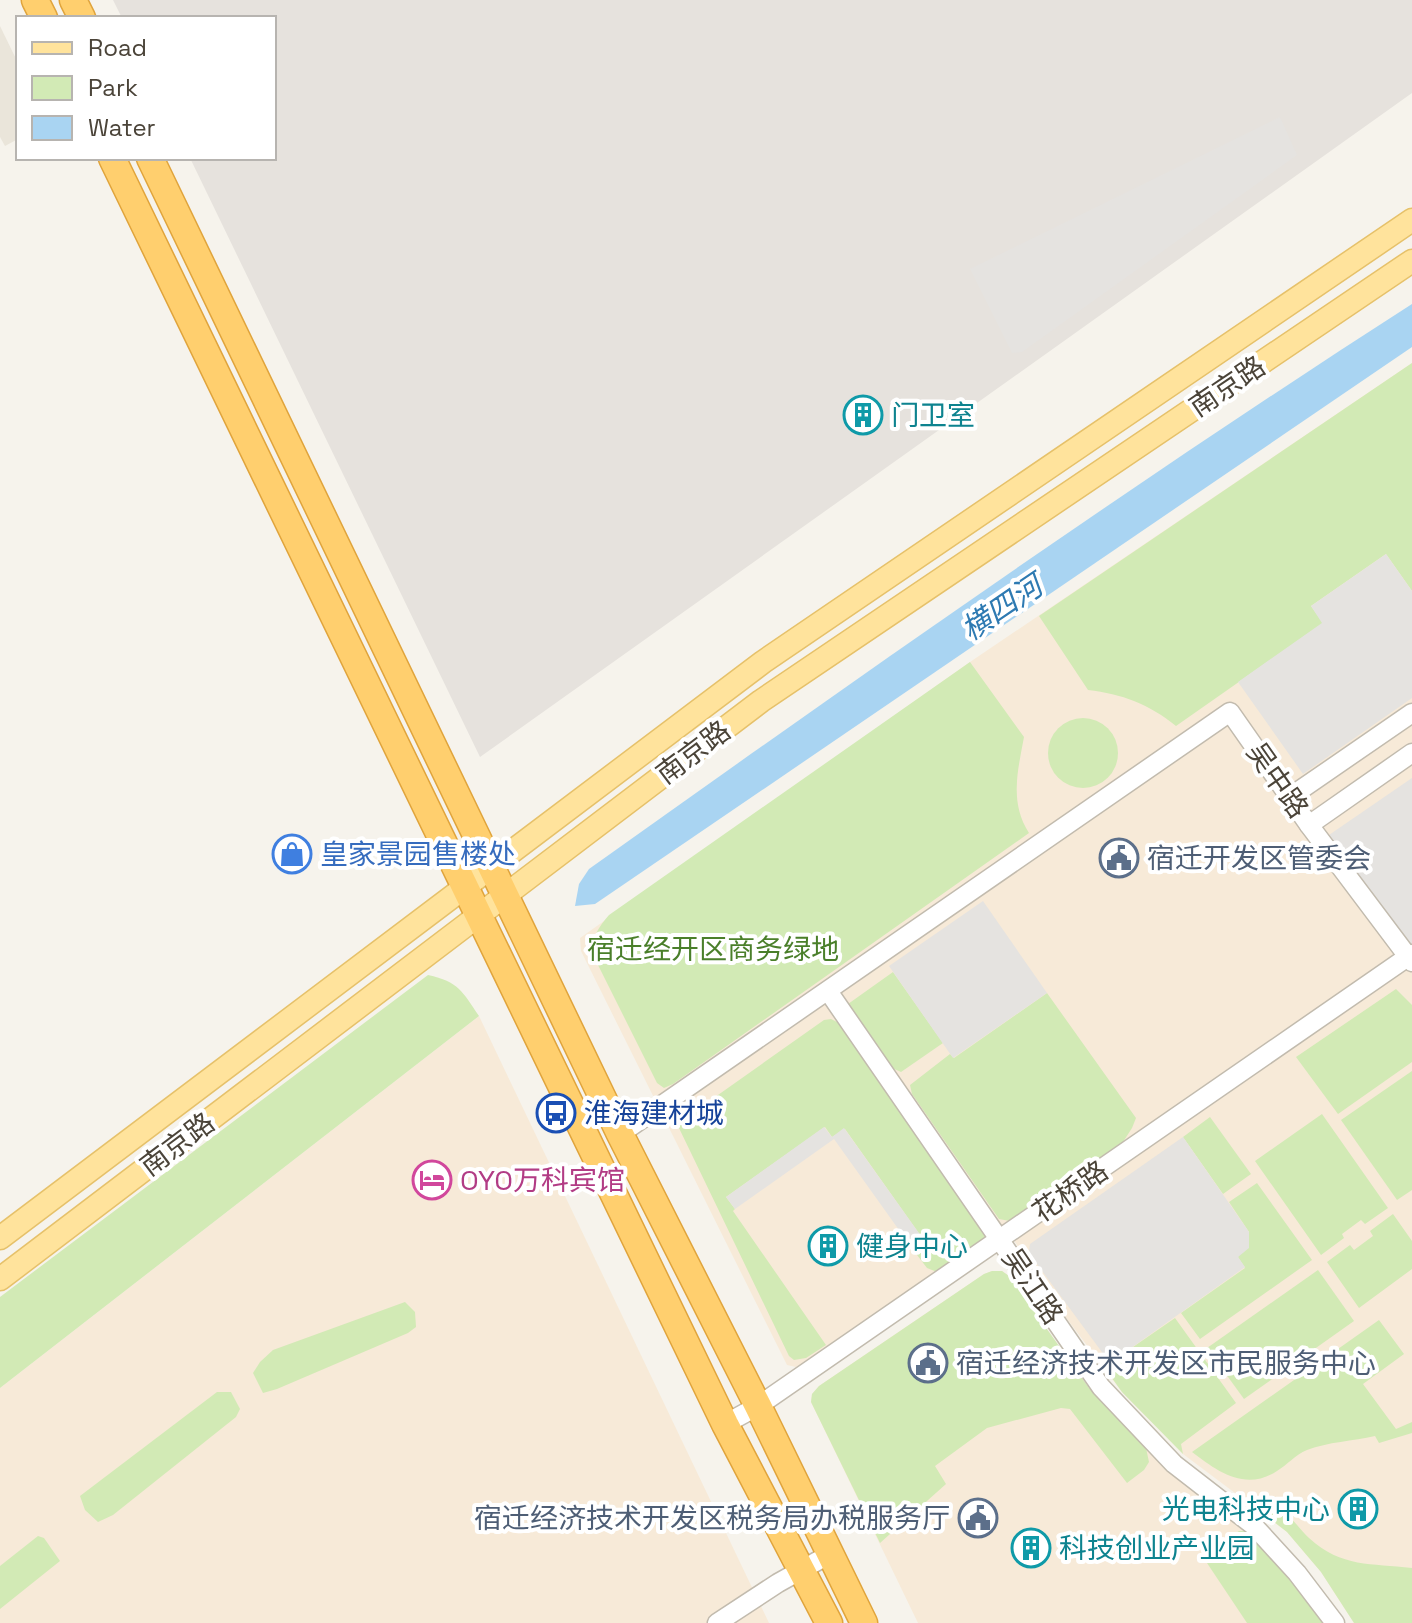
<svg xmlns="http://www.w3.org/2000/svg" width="1412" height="1623" viewBox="0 0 1412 1623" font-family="'Space Grotesk','Noto Sans SC',sans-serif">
	<rect width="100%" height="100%" fill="#f6f3ec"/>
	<!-- residential -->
	<path fill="#eae5da" d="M0,26L18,63V139L5,146L0,137Z"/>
	<!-- commercial -->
	<g fill="#f7ead8">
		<path d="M1412,363V1623H1354L1321,1572L1287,1532L1183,1454L1122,1392L1052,1299L1006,1228L804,1365L796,1367L787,1365L581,951L580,938L970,662Z"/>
		<path d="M479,1016L769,1623H0V1388Z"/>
		<path d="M992,1271H1002L1009,1276L1089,1388L1146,1448L1246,1531L1269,1554L1324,1623H918L811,1402L812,1394L819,1386L984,1274Z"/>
	</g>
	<!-- industrial -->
	<path fill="#e6e2dd" d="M113,0H1412V93L480,757L190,158H274V18H122Z"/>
	<!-- green -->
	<g fill="#d2eab5">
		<path d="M1412,363V591L1386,554L1311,606L1323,623L1176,726C1149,704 1122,694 1088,690L1039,616Z"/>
		<path d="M970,662L1024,737C1018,770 1009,802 1029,833L673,1084L664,1088L657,1083L594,957C592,938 596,930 609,915Z"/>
		<circle cx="1083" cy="753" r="35"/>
		<path d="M893,972L943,1043L901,1072L892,1068L848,1004Z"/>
		<path d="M428,975C459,982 462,991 479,1016L0,1388V1297Z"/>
		<path d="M1396,989L1412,1005V1062L1338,1114L1296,1057Z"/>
		<path d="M1047,993L1136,1118L1132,1128L1123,1142L1018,1218L1010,1221L999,1219L912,1094L910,1085L950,1054L954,1058Z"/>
		<path d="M824,1020L831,1019L839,1023L986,1236L985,1239L937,1272L927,1268L914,1251L925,1242L845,1129L832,1137L825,1127L726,1197L735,1209L733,1211L826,1345L806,1358L794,1360L789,1356L678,1126L684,1119Z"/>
		<path d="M1412,1071V1190L1397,1200L1341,1120Z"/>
		<path d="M1322,1114L1388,1208L1365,1224L1361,1220L1342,1234L1344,1238L1321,1255L1255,1161Z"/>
		<path d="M1210,1117L1251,1174L1223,1194L1183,1137Z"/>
		<path d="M1257,1183L1312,1260L1200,1339L1181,1313L1245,1268L1238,1257L1249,1232L1229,1202Z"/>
		<path d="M1393,1214L1412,1241V1269L1359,1308L1327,1262L1350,1245L1354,1250L1373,1236L1370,1231Z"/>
		<path d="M1318,1270L1354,1321L1244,1399L1207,1348Z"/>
		<path d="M992,1271H1002L1009,1276L1089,1388L1146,1448L1149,1462L1144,1470L1127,1483L1070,1409L1061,1408L987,1428L935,1466L946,1484L880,1543L811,1402L812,1394L819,1386L984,1274Z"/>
		<path d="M405,1302L415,1312L416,1327L408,1333L277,1389L263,1393L253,1373L260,1362L273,1350Z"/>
		<path d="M1175,1318L1236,1403L1181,1444L1183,1454L1122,1392L1104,1367Z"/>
		<path d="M1379,1320L1404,1354L1363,1384L1396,1429L1412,1422V1433L1379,1443L1375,1436C1353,1441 1328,1442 1307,1450C1295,1455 1287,1465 1277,1471C1245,1492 1217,1471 1192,1452Z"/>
		<path d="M217,1392H231L240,1409L236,1417L113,1515L98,1522L85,1510L80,1496Z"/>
		<path d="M1276,1507C1290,1513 1298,1528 1309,1538C1342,1568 1371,1563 1412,1568V1623H1354L1321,1572L1287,1532L1269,1518L1270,1510Z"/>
		<path d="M1239,1531H1246C1274,1559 1304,1589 1324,1623H1247L1205,1560L1210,1551Z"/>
		<path d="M38,1536L44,1538L60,1561L0,1609V1566Z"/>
	</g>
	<!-- parking -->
	<g fill="#e5e3e0">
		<path d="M1280,117L1297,155L1022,352L1012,353L970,269Z"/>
		<path d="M1386,554L1412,591V698L1303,774L1238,682L1322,623L1311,606Z"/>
		<path d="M1412,778V951L1410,952L1329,835Z"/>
		<path d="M983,901L1047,993L953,1058L889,966Z"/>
		<path d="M824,1127L832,1137L844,1128L926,1243L914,1251L834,1139L735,1209L726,1197Z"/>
		<path d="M1183,1137L1249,1232V1248L1238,1257L1245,1267L1110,1363L1034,1260L1029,1252L1030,1244Z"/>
	</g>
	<!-- water -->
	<path fill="#a9d4f2" d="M1412,304V347L595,904L575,906L579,884L589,869C860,676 1132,484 1412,304Z"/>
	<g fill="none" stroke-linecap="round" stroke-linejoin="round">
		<defs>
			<g id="minor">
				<path d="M1290,797L1412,713"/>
				<path d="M1309,825L1412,753"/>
				<path d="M828,991L1101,1387L1174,1464L1254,1526L1297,1573L1335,1623"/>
				<path d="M620,1134L1230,712L1309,825L1412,962"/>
				<path d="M725,1424L758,1406L1412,954"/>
				<path d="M717,1623L778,1583L830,1554"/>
			</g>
			<g id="major">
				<path d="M0,1238L763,662L1412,220"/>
				<path d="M0,1279L761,701L1412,261"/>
			</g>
			<g id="highway">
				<path d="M35,0L44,18"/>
				<path d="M73,0L82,18"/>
				<path d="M112,158L725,1424L829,1623"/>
				<path d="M150,158L620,1134L758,1406L864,1623"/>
			</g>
		</defs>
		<!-- minor casing -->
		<use href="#minor" stroke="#c2bbae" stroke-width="21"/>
		<!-- major casing -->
		<use href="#major" stroke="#e6c16a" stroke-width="25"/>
		<!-- highway casing -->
		<use href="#highway" stroke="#e0a43c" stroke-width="29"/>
		<!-- minor -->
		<use href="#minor" stroke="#fff" stroke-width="18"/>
		<!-- major -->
		<use href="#major" stroke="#ffe39c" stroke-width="22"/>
		<!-- highway -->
		<use href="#highway" stroke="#ffcf6e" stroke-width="26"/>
	</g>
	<!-- icons -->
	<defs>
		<symbol id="building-ring" viewBox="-11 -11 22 22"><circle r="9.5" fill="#fff" stroke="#0f9aa8" stroke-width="1.5"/><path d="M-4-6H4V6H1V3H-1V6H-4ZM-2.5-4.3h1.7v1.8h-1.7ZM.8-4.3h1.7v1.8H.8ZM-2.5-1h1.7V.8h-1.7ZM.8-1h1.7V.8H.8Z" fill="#0f9aa8"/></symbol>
		<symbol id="shop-ring" viewBox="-11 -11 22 22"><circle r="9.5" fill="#fff" stroke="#3f7fe0" stroke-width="1.5"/><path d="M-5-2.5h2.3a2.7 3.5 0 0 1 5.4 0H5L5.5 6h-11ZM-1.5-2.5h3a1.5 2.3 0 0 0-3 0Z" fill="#3f7fe0"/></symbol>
		<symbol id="civic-ring" viewBox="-11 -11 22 22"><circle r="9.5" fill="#fff" stroke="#5c6f8a" stroke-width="1.5"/><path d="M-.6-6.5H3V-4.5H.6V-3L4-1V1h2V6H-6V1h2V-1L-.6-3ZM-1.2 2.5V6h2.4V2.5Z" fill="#5c6f8a"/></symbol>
		<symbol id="bus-ring" viewBox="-11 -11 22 22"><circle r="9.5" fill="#fff" stroke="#1a4fb4" stroke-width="1.5"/><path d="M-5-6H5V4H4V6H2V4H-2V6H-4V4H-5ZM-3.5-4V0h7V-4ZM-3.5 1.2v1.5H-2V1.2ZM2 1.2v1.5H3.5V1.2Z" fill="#1a4fb4"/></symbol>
		<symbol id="hotel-ring" viewBox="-11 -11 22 22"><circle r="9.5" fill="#fff" stroke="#d1479c" stroke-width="1.5"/><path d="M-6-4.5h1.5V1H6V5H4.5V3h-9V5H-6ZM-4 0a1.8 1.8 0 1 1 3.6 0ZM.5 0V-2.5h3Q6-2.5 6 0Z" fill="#d1479c"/></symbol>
	</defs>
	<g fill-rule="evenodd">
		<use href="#building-ring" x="841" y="393" width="44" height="44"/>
		<use href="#shop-ring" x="270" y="832" width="44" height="44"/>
		<use href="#civic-ring" x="1097" y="836" width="44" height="44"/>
		<use href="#bus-ring" x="534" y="1091" width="44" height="44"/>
		<use href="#hotel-ring" x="410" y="1158" width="44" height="44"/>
		<use href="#building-ring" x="806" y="1224" width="44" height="44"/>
		<use href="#civic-ring" x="906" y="1341" width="44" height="44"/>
		<use href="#building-ring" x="1336" y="1487" width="44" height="44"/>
		<use href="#civic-ring" x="956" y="1496" width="44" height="44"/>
		<use href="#building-ring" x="1009" y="1526" width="44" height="44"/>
	</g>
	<g text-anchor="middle" stroke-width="8" stroke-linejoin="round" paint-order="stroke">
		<!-- street labels -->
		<g font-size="28" fill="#4b4439" stroke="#fff">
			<text transform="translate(1227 386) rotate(-34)" y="10">南京路</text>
			<text transform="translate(693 752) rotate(-37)" y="10">南京路</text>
			<text transform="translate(1278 780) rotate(55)" y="10">吴中路</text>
			<text transform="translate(177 1144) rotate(-37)" y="10">南京路</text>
			<text transform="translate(1070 1191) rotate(-35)" y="10">花桥路</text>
			<text transform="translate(1033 1286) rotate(56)" y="10">吴江路</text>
		</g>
		<!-- culture labels -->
		<g font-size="28" fill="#0d838f" stroke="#fff" text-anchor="start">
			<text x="891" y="425">门卫室</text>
			<text x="856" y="1256">健身中心</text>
			<text x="1330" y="1519" text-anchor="end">光电科技中心</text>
			<text x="1059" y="1558">科技创业产业园</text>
		</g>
		<!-- shop labels -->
		<g font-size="28" fill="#366cbe" stroke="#fff" text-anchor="start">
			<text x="320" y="864">皇家景园售楼处</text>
		</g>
		<!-- service labels -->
		<g font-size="28" fill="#4e5e75" stroke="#fff" text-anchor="start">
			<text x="1147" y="868">宿迁开发区管委会</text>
			<text x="956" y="1373">宿迁经济技术开发区市民服务中心</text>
			<text x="950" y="1528" text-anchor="end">宿迁经济技术开发区税务局办税服务厅</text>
		</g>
		<!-- park labels -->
		<g font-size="28" fill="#4a7f2a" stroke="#fff">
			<text x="713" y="959">宿迁经开区商务绿地</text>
		</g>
		<!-- transit labels -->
		<g font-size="28" fill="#164399" stroke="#fff" text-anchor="start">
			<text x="584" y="1123">淮海建材城</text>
		</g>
		<!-- hotel labels -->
		<g font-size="28" fill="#b23c85" stroke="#fff" text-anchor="start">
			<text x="460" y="1190">OYO万科宾馆</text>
		</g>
		<!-- water labels -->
		<g font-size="30" font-style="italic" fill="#2e7ab2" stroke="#fff">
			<text transform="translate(1002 608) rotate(-34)" y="10">横四河</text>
		</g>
	</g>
	<!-- legend -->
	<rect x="16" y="16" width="260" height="144" fill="#ffffff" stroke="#b7b4b0" stroke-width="2"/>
	<rect x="32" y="42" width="40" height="12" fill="#ffe39c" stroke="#b7b4b0" stroke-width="2"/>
	<text x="88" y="56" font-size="24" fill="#4b4439">Road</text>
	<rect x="32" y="76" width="40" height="24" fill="#d2eab5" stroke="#b7b4b0" stroke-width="2"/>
	<text x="88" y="96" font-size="24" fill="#4b4439">Park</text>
	<rect x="32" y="116" width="40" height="24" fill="#a9d4f2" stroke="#b7b4b0" stroke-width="2"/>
	<text x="88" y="136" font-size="24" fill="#4b4439">Water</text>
</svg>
